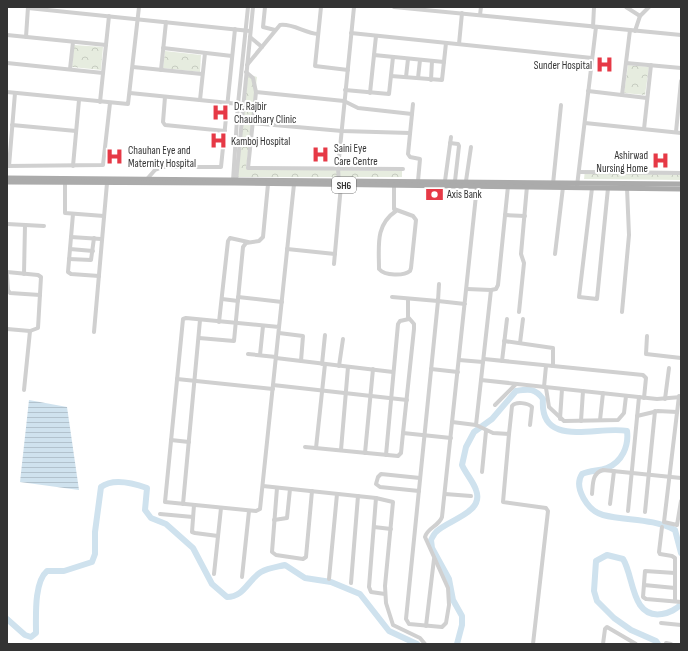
<svg xmlns="http://www.w3.org/2000/svg" width="688" height="651" viewBox="0 0 688 651" font-family="'Sofia Sans Condensed',sans-serif">
	<defs>
		<pattern id="park-crowns" width="20" height="18" patternUnits="userSpaceOnUse"><rect width="20" height="18" fill="#e6ecdf"/><path d="M2 6a3 3 0 1 1 6 0M12 15a3 3 0 1 1 6 0" fill="none" stroke="#c6cbc0"/></pattern>
		<pattern id="water-rules" width="6" height="5" patternUnits="userSpaceOnUse"><rect width="6" height="5" fill="#cfe2ee"/><path d="M0 2.5h6" fill="none" stroke="#b2c2cd"/></pattern>
	</defs>
	<rect width="100%" height="100%" fill="#fff"/>
	<!-- park -->
	<g fill="url(#park-crowns)">
		<path d="M74,45L103,47L101,70L72,67Z"/>
		<path d="M165,51L201,55L200,72L163,68Z"/>
		<path d="M628,65L649,67L645,95L624,93Z"/>
		<path d="M248,74L257,77L246,169L402,171V177H237Z"/>
		<path d="M585,170L681,171V180L584,179Z"/>
	</g>
	<!-- water -->
	<path fill="url(#water-rules)" d="M29,400L67,407L79,490L20,482Z"/>
	<g fill="none" stroke-linecap="round" stroke-linejoin="round">
		<!-- river -->
		<g stroke="#cfe2ee" stroke-width="6">
			<path d="M7,619L25,635L31,637L36,633C36,616 34,582 47,571H64L92,562L95,554V532L101,487C113,478 133,483 147,488L145,510L151,518L166,524L193,548L212,584L227,597C244,597 248,580 261,572C268,568 277,567 285,565L305,578L331,582L360,594L389,631L417,644"/>
			<path d="M457,644L462,625V616L453,600L449,579L432,548L431,540C432,538 434,534 436,532C447,520 485,513 476,490C473,481 466,474 462,465L466,447L474,432L492,419L516,391C529,389 535,388 543,399C539,450 599,425 627,431C629,446 622,462 607,468C599,471 590,470 582,474C573,488 588,511 603,515C627,521 652,518 675,530L681,553"/>
			<path d="M658,644L656,641L631,630L614,618L597,601L594,591L596,561L607,555L623,559C634,576 631,619 662,614C669,613 677,609 681,604"/>
		</g>
		<!-- minor -->
		<g stroke="#d0d0d0" stroke-width="4">
			<path d="M265,7L263,27L275,30"/>
			<path d="M321,7L315,66L348,70"/>
			<path d="M394,7L681,35"/>
			<path d="M626,7L640,16"/>
			<path d="M28,8L250,31"/>
			<path d="M480,15L481,7"/>
			<path d="M593,27L594,7"/>
			<path d="M635,31L640,16L649,7"/>
			<path d="M351,33L592,58"/>
			<path d="M7,35L106,45"/>
			<path d="M26,37L28,7"/>
			<path d="M250,37L262,47"/>
			<path d="M459,44L462,13"/>
			<path d="M163,48L232,56"/>
			<path d="M374,55L444,62"/>
			<path d="M7,63L103,73"/>
			<path d="M626,63L681,68"/>
			<path d="M247,65L280,25C292,23 305,33 318,34"/>
			<path d="M133,67L202,74"/>
			<path d="M70,69L73,42"/>
			<path d="M161,70L166,22"/>
			<path d="M246,72L253,78L256,92L248,168L403,169"/>
			<path d="M391,76L442,80L446,43"/>
			<path d="M406,77L408,59"/>
			<path d="M418,78L420,60"/>
			<path d="M431,80L432,61"/>
			<path d="M345,90L389,94L393,57"/>
			<path d="M588,91L647,98"/>
			<path d="M7,92L128,104L139,7"/>
			<path d="M256,92L344,101L358,108L412,114"/>
			<path d="M130,93L239,104"/>
			<path d="M370,93L376,36"/>
			<path d="M622,95L630,30"/>
			<path d="M165,97L163,122L165,125L225,131"/>
			<path d="M200,100L205,53"/>
			<path d="M100,102L109,16"/>
			<path d="M413,104L408,154L410,157L420,159L418,181"/>
			<path d="M252,123L342,131L410,133"/>
			<path d="M585,123L681,133"/>
			<path d="M12,125L76,131"/>
			<path d="M644,129L651,65"/>
			<path d="M676,132L681,81"/>
			<path d="M450,143L458,144L459,146L455,181"/>
			<path d="M7,166L103,165L110,103"/>
			<path d="M9,166L15,93"/>
			<path d="M73,166L79,100"/>
			<path d="M579,172L681,173"/>
			<path d="M147,179L155,170L163,167H221L235,29"/>
			<path d="M233,181L238,104L248,7"/>
			<path d="M236,181L253,7"/>
			<path d="M445,181L451,137"/>
			<path d="M466,181L471,147"/>
			<path d="M65,183V213L104,216"/>
			<path d="M339,184L338,168L354,7"/>
			<path d="M553,184L561,105"/>
			<path d="M394,185V209L413,216L416,220L411,268L410,271C404,276 385,276 379,269C379,246 375,225 396,211"/>
			<path d="M577,186L596,27"/>
			<path d="M592,188L579,297L597,299L608,188"/>
			<path d="M73,214L68,272L71,274L99,276"/>
			<path d="M505,215L525,216"/>
			<path d="M7,224L44,226"/>
			<path d="M71,237L101,239"/>
			<path d="M70,249L93,251"/>
			<path d="M287,249L335,254"/>
			<path d="M555,254L563,187"/>
			<path d="M69,259L91,260L94,238"/>
			<path d="M334,264L341,185"/>
			<path d="M7,272L38,275L41,277L38,328L30,331L7,329"/>
			<path d="M24,274L25,225"/>
			<path d="M7,275L8,290L10,293L40,295"/>
			<path d="M467,289L491,290L476,425"/>
			<path d="M491,290L496,289L498,285L508,186"/>
			<path d="M238,297L282,302"/>
			<path d="M392,297L438,301L439,284"/>
			<path d="M222,299L238,301"/>
			<path d="M408,299V317L414,324V329L403,433L451,438"/>
			<path d="M465,304L438,301L406,619L409,624L442,627L446,623L449,605L448,588L425,537C427,528 439,526 442,517L477,186"/>
			<path d="M519,312L524,263L521,254L527,186"/>
			<path d="M622,312L629,235L627,188"/>
			<path d="M219,322L228,241L230,238L248,242"/>
			<path d="M279,327L186,318L183,319L165,502L256,511L260,509L294,184"/>
			<path d="M94,332L107,183"/>
			<path d="M279,333L303,336L301,361"/>
			<path d="M647,336L646,354L681,358"/>
			<path d="M199,338L234,341L243,247L246,243L259,241L263,237L268,184"/>
			<path d="M504,341L553,348V366"/>
			<path d="M520,343L523,319"/>
			<path d="M248,354L276,357"/>
			<path d="M260,355L263,326"/>
			<path d="M276,358L393,372"/>
			<path d="M484,359L643,375L646,378L644,398"/>
			<path d="M459,360L483,362"/>
			<path d="M502,361L507,319"/>
			<path d="M322,364L325,335"/>
			<path d="M339,366L343,339"/>
			<path d="M431,369L458,372"/>
			<path d="M177,379L273,389"/>
			<path d="M481,380L657,399L681,397"/>
			<path d="M273,385L407,400"/>
			<path d="M544,387L546,366"/>
			<path d="M546,388L549,407L564,421L618,420L624,413L626,396"/>
			<path d="M24,390L30,331"/>
			<path d="M679,396L664,522L677,525L681,501"/>
			<path d="M665,399L669,368"/>
			<path d="M495,405L516,384"/>
			<path d="M637,416L658,411L677,412"/>
			<path d="M560,419L562,389"/>
			<path d="M600,420L603,393"/>
			<path d="M581,421L583,391"/>
			<path d="M452,422L476,425L493,433L509,434L512,406C516,401 528,403 532,407L530,425"/>
			<path d="M509,434L503,502L546,508L548,511L533,644"/>
			<path d="M171,440L189,442"/>
			<path d="M305,447L398,456L401,453L403,433"/>
			<path d="M316,448L325,364"/>
			<path d="M341,450L348,367"/>
			<path d="M365,453L373,369"/>
			<path d="M386,455L398,324L400,321L409,319"/>
			<path d="M482,472L486,431"/>
			<path d="M263,486L376,498L393,502L385,586L386,603L393,625L420,638L425,644"/>
			<path d="M277,488L272,552L276,555L303,559L306,557L312,491"/>
			<path d="M419,491L380,487L376,484L378,477L381,474L420,478"/>
			<path d="M445,494L471,496"/>
			<path d="M592,494C593,484 592,473 603,470L681,478"/>
			<path d="M376,498L369,587L371,592L385,594"/>
			<path d="M183,504L200,320"/>
			<path d="M610,504L614,471"/>
			<path d="M194,505L192,532L195,533L218,536"/>
			<path d="M628,511L639,397"/>
			<path d="M645,512L655,411"/>
			<path d="M160,514L193,517"/>
			<path d="M274,520L287,518L290,489"/>
			<path d="M374,527L391,529"/>
			<path d="M662,527L659,552L660,554L672,556L675,558V601"/>
			<path d="M675,573L645,571L643,597L646,599L681,602"/>
			<path d="M214,574L221,508"/>
			<path d="M242,577L249,511"/>
			<path d="M329,579L337,494"/>
			<path d="M351,583L358,496"/>
			<path d="M644,585L675,588"/>
			<path d="M661,623L681,625"/>
			<path d="M426,626L434,559"/>
			<path d="M666,643L671,644"/>
			<path d="M603,644L605,629L607,627L636,644"/>
		</g>
		<!-- major -->
		<g stroke="#ababab" stroke-width="5">
			<path d="M7,178L681,184"/>
			<path d="M7,182L235,183L681,189"/>
		</g>
	</g>
	<!-- icons -->
	<defs>
		<symbol id="hospital-bare" viewBox="-9 -9 18 18"><path d="M-5-5h3v3.5h4V-5h3V5h-3V1.5h-4V5h-3Z" fill="#e63946" stroke="#fff" stroke-width="2.5" paint-order="stroke"/></symbol>
		<symbol id="bank-bare" viewBox="-9 -9 18 18"><path d="M-6-4H6V4H-6ZM0-2.3a2.3 2.3 0 1 0 0 4.6a2.3 2.3 0 1 0 0-4.6Z" fill="#e63946" stroke="#fff" stroke-width="2.5" paint-order="stroke"/></symbol>
	</defs>
	<g fill-rule="evenodd">
		<use href="#hospital-bare" x="592" y="52" width="25" height="25"/>
		<use href="#hospital-bare" x="208" y="100" width="25" height="25"/>
		<use href="#hospital-bare" x="206" y="128" width="25" height="25"/>
		<use href="#hospital-bare" x="308" y="142" width="25" height="25"/>
		<use href="#hospital-bare" x="102" y="144" width="25" height="25"/>
		<use href="#hospital-bare" x="648" y="148" width="25" height="25"/>
		<use href="#bank-bare" x="422" y="182" width="25" height="25"/>
	</g>
	<g text-anchor="middle" stroke-width="4" stroke-linejoin="round" paint-order="stroke">
		<!-- shield labels -->
		<rect fill="#fff" stroke="#707070" stroke-width="1" x="332" y="177" width="24" height="16" rx="3"/>
		<g font-size="10" font-weight="bold" fill="#333">
			<text x="344" y="189">SH6</text>
		</g>
		<!-- poi labels -->
		<g font-size="11" fill="#333" stroke="#fff" text-anchor="start">
			<text x="592" y="69" text-anchor="end">Sunder Hospital</text>
			<text x="234" y="110">Dr. Rajbir<tspan x="234" dy="13">Chaudhary Clinic</tspan></text>
			<text x="231" y="145">Kamboj Hospital</text>
			<text x="334" y="152">Saini Eye<tspan x="334" dy="13">Care Centre</tspan></text>
			<text x="128" y="154">Chauhan Eye and<tspan x="128" dy="13">Maternity Hospital</tspan></text>
			<text x="648" y="159" text-anchor="end">Ashirwad<tspan x="648" dy="13">Nursing Home</tspan></text>
			<text x="447" y="198">Axis Bank</text>
		</g>
	</g>
	<!-- border -->
	<rect width="688" height="651" fill="none" stroke="#333333" stroke-width="16"/>
</svg>
